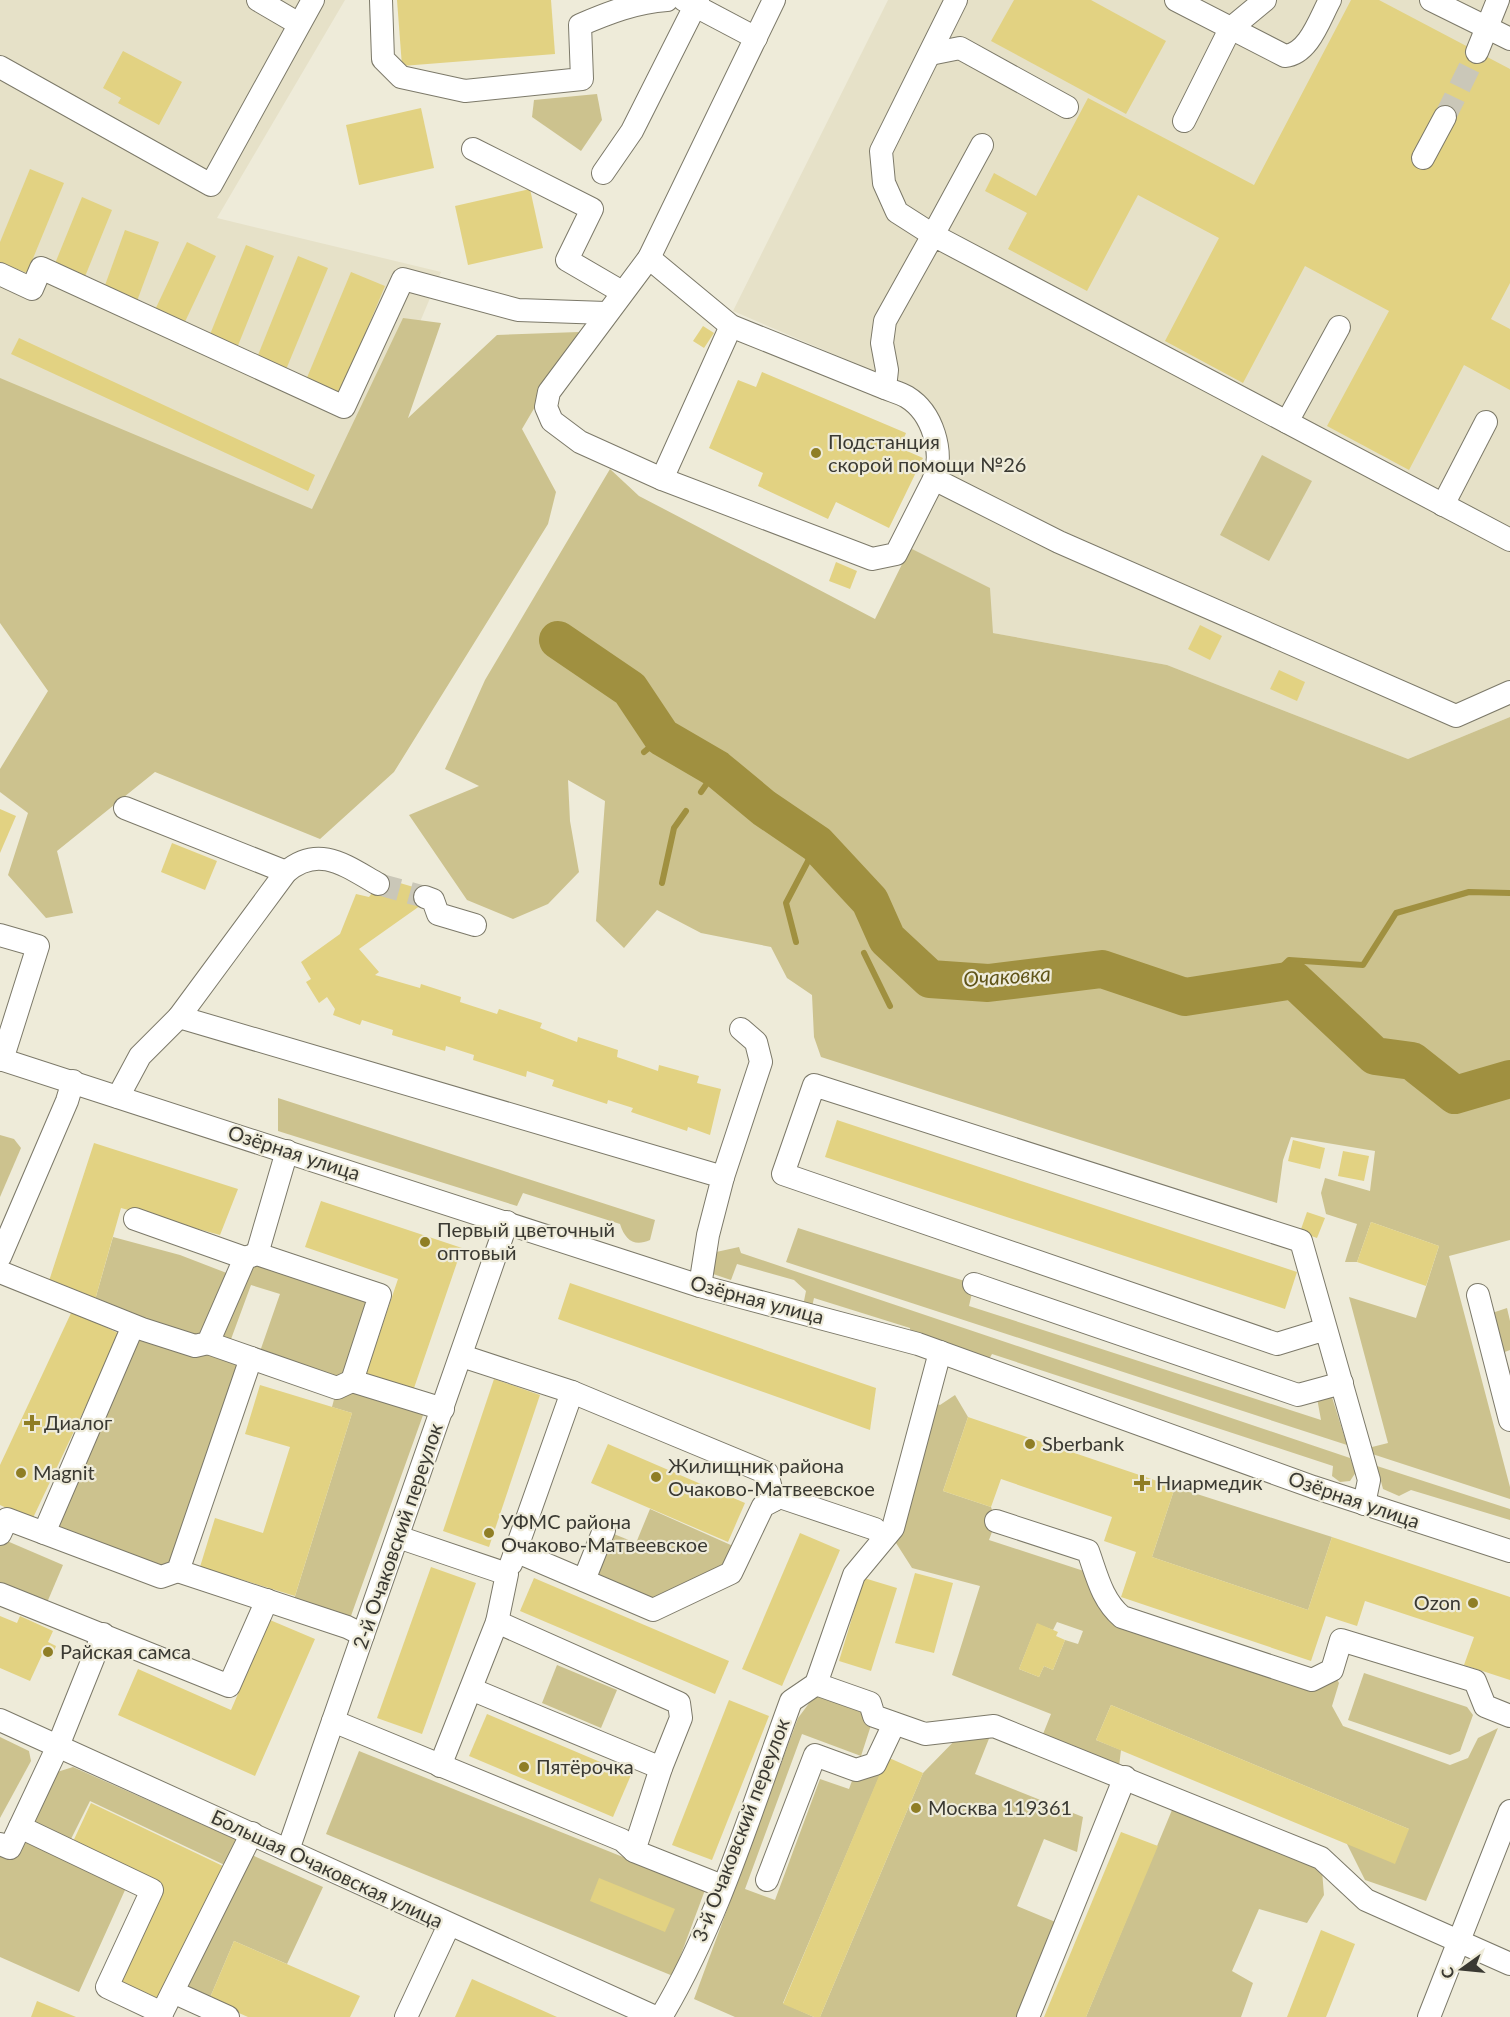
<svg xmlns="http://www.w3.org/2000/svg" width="1510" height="2017" viewBox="0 0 1510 2017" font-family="Lato,sans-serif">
	<rect width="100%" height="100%" fill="#eeebd9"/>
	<!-- built -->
	<g fill="#e6e1c8">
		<path d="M0,0H345L217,218L441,272L327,543L0,379Z"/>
		<path d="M888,0H1493L1510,6V717L1408,759L1167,665L993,633L910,548L939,489L920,476L927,464L928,449L914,418L899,406L871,396L880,374L733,311Z"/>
	</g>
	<!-- green -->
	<g fill="#ccc28e" fill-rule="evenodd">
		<path d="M597,94L602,120L581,151L532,117L534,100Z"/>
		<path d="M403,318L441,323L408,418L497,335L579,332L522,429L556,492L548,524L394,772L320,839L155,772L57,851L73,913L46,918L8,875L28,813L0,792V769L48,691L0,623V378L312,509Z"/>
		<path d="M1262,455L1312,481L1269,561L1220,535Z"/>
		<path d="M610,469L639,496L875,619L910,548L990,588L993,633L1167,665L1408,759L1510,717V1240L1449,1256L1510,1487V1499L1360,1450L1388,1443L1349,1297L1416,1318L1439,1246L1371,1222L1357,1262H1345L1357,1224L1326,1214L1321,1193L1325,1178L1370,1191L1375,1151L1291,1137L1283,1160L1277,1203L821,1057L814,1037L812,995L787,978L771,947L701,933L657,910L624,948L596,921L605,801L568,780L570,821L579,872L548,904L513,919L467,900L409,815L479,786L445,769L485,680Z"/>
		<path d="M278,1098L655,1220L650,1240C634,1247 625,1240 620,1224L523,1193L517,1206L278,1131Z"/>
		<path d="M0,1135L14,1139L21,1148L0,1197Z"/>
		<path d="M798,1228L974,1284L969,1306L1321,1420L1317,1398L1331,1394L1347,1445L786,1262Z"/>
		<path d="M113,1237L180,1255L237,1277L245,1258L380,1295L352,1381L427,1404L347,1627L291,1609L352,1413L332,1407L337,1388L257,1360L280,1294L251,1285L227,1350L251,1358L178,1571L48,1535L142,1329L95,1300Z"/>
		<path d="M739,1247L741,1253L1350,1458L1356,1472L1350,1481L1340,1482L1332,1476L1333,1466L992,1354L987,1363L911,1337L910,1328L814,1298L812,1307L803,1306L806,1291L794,1280L737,1264L731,1280L704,1271L707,1254Z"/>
		<path d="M1507,1308L1510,1321V1350L1502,1353L1492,1313Z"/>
		<path d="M955,1395L968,1417L943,1491L991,1507L996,1521L989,1540L1096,1575L1110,1607L1312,1680L1332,1670L1339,1683L1332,1706L1343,1726L1450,1765L1468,1758L1478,1738L1498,1728L1426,1901L1365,1880L1347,1844L1409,1829L1111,1705L1096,1740L1121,1750L1118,1775L1039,1744L1051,1714L952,1675L980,1586L912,1568L889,1532L929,1401L940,1405ZM1057,1622L1083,1631L1078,1644L1065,1640L1053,1670L1044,1666L1039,1677L1019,1669L1037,1624L1053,1630Z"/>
		<path d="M1377,1466L1510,1509V1520L1411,1490L1399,1496L1383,1489Z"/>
		<path d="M1175,1487L1332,1537L1308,1610L1152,1557Z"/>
		<path d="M650,1509L742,1550L731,1573L653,1610L584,1580L604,1530L636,1543Z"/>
		<path d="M0,1538L63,1565L43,1612L0,1594Z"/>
		<path d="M557,1665L617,1690L601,1728L542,1703Z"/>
		<path d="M1364,1673L1467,1707L1473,1715L1460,1751L1450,1755L1348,1720Z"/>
		<path d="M822,1686L874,1716L861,1756L802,1734L745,1889L775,1900L820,1779L849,1789L856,1770L883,1768L783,2003L814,2017H735L694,1999L798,1718Z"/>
		<path d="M994,1726L975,1774L1083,1817L1077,1852L1044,1839L1017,1906L1065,1926L1028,2017H820L923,1773L966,1729Z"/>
		<path d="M0,1737L29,1751L31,1761L0,1818Z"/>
		<path d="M359,1751L705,1890L673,1976L326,1834Z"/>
		<path d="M73,1767L235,1839L243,1851L323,1887L287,1964L234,1941L209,2000L173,1992L233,1869L90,1801L66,1849L130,1879L79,1992L0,1957V1844L54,1773Z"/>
		<path d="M1177,1798L1321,1858L1324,1895L1307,1923L1259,1909L1232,1971L1253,1983L1241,2017H1086Z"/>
	</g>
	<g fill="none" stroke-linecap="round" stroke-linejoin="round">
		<!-- stream -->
		<g stroke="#a09040" stroke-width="6">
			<path d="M644,752L662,737"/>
			<path d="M701,792L717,769"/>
			<path d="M662,883L674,828L686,811"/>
			<path d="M796,942L786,903L817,844"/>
			<path d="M864,953L890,1006"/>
			<path d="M1264,984L1289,960L1363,965L1396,913L1469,892L1510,893"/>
		</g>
		<!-- river -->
		<path stroke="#a09040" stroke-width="38" d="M558,640L630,689L662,737L717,769L764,808L817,844L870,901L887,939L930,979L988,983L1102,969L1185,997L1294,980L1375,1056L1412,1061L1455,1095L1510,1079"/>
	</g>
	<!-- building -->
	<g fill="#e2d282">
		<path d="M397,0H551L555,54L402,66Z"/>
		<path d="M1014,0H1091L1166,41L1126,114L991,41Z"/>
		<path d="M1351,0H1379L1510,69V283L1491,319L1510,329V390L1464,365L1409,470L1327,426L1389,311L1305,266L1243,383L1165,341L1219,238L1138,195L1087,291L1008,249L1027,213L985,191L994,173L1036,196L1088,98L1254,185Z"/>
		<path d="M123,51L182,82L159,125L118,103L121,98L103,88Z"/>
		<path d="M421,108L434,168L359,185L346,125Z"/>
		<path d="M30,169L64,183L27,273L0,262V242Z"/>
		<path d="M530,189L543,248L468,265L455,206Z"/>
		<path d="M82,197L112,210L84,279L54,266Z"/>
		<path d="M125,230L159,242L137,301L104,288Z"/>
		<path d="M187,242L216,256L183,326L154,312Z"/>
		<path d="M246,245L274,256L237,348L209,337Z"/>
		<path d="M298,256L328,268L285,372L256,360Z"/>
		<path d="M351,272L385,286L340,394L306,380Z"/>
		<path d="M703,326L714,333L704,348L693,341Z"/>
		<path d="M19,338L315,475L308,491L11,354Z"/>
		<path d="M762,372L906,433L900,448L923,458L889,528L836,502L828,519L758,486L763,473L709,448L738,380L756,387Z"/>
		<path d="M836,562L857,571L850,589L829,581Z"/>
		<path d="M1200,625L1222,636L1210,660L1188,649Z"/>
		<path d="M1279,670L1305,682L1297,701L1270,689Z"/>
		<path d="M0,809L16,816L0,853Z"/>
		<path d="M172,843L217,861L205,890L161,872Z"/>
		<path d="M383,878L427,891L424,903L359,949L379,972L375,975L420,988L421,984L461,997L460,1002L497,1014L499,1009L542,1023L540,1028L577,1042L578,1037L618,1050L617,1057L658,1071L659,1065L699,1076L697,1083L721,1089L710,1135L688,1127L687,1131L631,1112L633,1108L608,1100L607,1104L552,1086L554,1080L527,1071L526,1077L473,1060L474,1055L446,1046L445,1051L392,1035L393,1030L362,1020L360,1025L333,1015L335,1009L327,997L319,1003L306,982L311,979L301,962L340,934L356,894L369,897Z"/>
		<path d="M837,1120L1297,1272L1285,1309L825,1157Z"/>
		<path d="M1293,1140L1325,1148L1320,1169L1288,1161Z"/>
		<path d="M94,1143L238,1189L220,1235L121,1208L95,1300L49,1281Z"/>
		<path d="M1343,1151L1369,1156L1364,1181L1338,1176Z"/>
		<path d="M321,1201L462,1248L413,1391L366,1374L398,1279L305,1247Z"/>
		<path d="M1307,1212L1325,1218L1317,1238L1300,1232Z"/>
		<path d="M1371,1222L1439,1246L1426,1286L1357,1262Z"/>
		<path d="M570,1283L876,1388L870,1430L558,1319Z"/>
		<path d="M72,1311L120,1334L32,1520L0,1505V1465Z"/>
		<path d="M494,1379L540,1395L489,1547L443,1531Z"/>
		<path d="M260,1385L352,1413L295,1596L200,1567L215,1518L263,1533L290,1447L245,1434Z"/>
		<path d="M968,1417L1175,1487L1152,1557L1308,1610L1332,1537L1510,1597V1680L1464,1665L1474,1637L1365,1601L1357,1626L1326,1616L1311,1661L1121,1597L1136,1552L1104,1541L1112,1517L1001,1479L991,1507L943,1491Z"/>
		<path d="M608,1444L745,1503L728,1542L591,1483Z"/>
		<path d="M800,1533L840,1550L782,1686L742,1669Z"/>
		<path d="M431,1567L476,1583L422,1734L377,1718Z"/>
		<path d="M915,1573L953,1583L934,1653L895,1643Z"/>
		<path d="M534,1578L729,1661L715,1694L520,1611Z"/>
		<path d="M864,1578L897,1588L871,1671L839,1661Z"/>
		<path d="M0,1616L17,1623L20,1616L53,1631L48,1642L56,1646L51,1659L42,1655L30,1681L0,1668Z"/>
		<path d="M270,1620L315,1639L255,1776L118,1715L138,1669L231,1710Z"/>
		<path d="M1037,1623L1058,1632L1056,1636L1065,1640L1053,1670L1044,1666L1039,1677L1019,1669Z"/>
		<path d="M729,1700L769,1716L712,1860L672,1845Z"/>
		<path d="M1111,1705L1409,1829L1395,1864L1096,1740Z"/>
		<path d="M487,1714L631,1775L613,1817L469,1756Z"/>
		<path d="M887,1757L923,1773L820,2017H814L783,2004Z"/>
		<path d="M91,1803L225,1867L161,2003L116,1981L159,1890L70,1848Z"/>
		<path d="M1121,1832L1158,1846L1086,2017H1044Z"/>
		<path d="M599,1878L675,1909L665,1932L590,1901Z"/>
		<path d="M1321,1930L1355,1944L1326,2017H1287Z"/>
		<path d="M234,1941L360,1996L350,2017H248L209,2000Z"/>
		<path d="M472,1979L557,2017H455Z"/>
		<path d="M37,2001L76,2017H31Z"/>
	</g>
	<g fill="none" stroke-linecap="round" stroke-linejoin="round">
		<!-- minor-tunnel -->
		<g stroke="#cac7b8" stroke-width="22" stroke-dasharray="22 11" stroke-linecap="butt">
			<path d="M1445,117L1477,52"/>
			<path d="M378,884L425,897"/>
		</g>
		<defs>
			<g id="minor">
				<path d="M258,0L299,24"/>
				<path d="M381,0L383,59L401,77L465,91L582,79L580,25C608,13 636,2 667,0"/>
				<path d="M684,0L756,38"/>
				<path d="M774,0L649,258L549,392L546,407L552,421L580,442L662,479L872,559L896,554L934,479"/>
				<path d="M956,0L881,151L884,183L897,212L933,235L982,145"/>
				<path d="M1176,0L1285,56C1309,54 1320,18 1330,0"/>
				<path d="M1431,0L1510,39"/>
				<path d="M1477,52L1498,0"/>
				<path d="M930,54L960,48L1067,107"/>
				<path d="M0,67L211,185L313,0"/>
				<path d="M1184,121L1230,29L1265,0"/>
				<path d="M473,149L592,209L567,260L622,292"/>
				<path d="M1423,158L1445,117"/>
				<path d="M603,173L632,131L698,0"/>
				<path d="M649,258L731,326L885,388"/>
				<path d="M0,274L32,289L41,268L344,407L403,279L518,310L606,313"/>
				<path d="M1287,422L1339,327"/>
				<path d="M662,479L731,326"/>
				<path d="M1443,505L1486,422"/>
				<path d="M1510,540L933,235L885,321L882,343L887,370L885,388C892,391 900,393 907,397C933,413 944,452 934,479L1059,542L1456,716L1510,692"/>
				<path d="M125,808L286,872"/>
				<path d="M425,897L433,900L438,914L475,925"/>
				<path d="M0,935L38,946L2,1060"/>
				<path d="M179,1017L286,872C319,844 346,866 378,884"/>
				<path d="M0,1059L700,1286L918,1344L1313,1487L1510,1551"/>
				<path d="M118,1097L140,1056L179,1017L723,1177L708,1235L700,1286"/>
				<path d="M723,1177L761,1062L756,1042L741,1029"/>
				<path d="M135,1219L245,1258"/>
				<path d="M257,1254L287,1151"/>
				<path d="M0,1257L67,1101L73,1081"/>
				<path d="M0,1272L142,1329L195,1346L208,1343L245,1258L257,1254L380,1295L352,1381L443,1409"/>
				<path d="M974,1284L1298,1395L1342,1383"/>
				<path d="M1478,1295L1510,1420"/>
				<path d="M1326,1329L1277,1344L783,1174L814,1085L1301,1241L1369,1480L1364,1504"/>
				<path d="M208,1343L337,1388L352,1381"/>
				<path d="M462,1356L572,1392L511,1564"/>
				<path d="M572,1392L767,1473L774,1500"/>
				<path d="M996,1521L1088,1551C1097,1576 1102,1600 1122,1617L1312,1680L1332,1670L1341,1640L1475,1681L1485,1706L1510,1716"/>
				<path d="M44,1533L133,1326"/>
				<path d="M0,1534L7,1519L161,1577L178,1571L251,1358"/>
				<path d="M398,1537L507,1574L497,1622L440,1766"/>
				<path d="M515,1551L653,1610L731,1573L763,1506L780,1497L875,1529L884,1538"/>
				<path d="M178,1571L347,1627L363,1635"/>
				<path d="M584,1580L604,1530"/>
				<path d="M0,1594L229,1686L267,1600"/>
				<path d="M497,1622L679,1703L681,1718L661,1768L634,1851L722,1886"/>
				<path d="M816,1684L870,1703L874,1716L925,1734L994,1726L1321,1858L1366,1900L1510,1964"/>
				<path d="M471,1689L661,1768"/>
				<path d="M0,1720L655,2017"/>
				<path d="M333,1721L622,1840L634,1851"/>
				<path d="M20,1827L152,1890L107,1987L162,2013"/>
				<path d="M0,1844L10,1848L58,1746L103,1634"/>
				<path d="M288,1850L507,1222"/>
				<path d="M767,1880L815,1755L856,1770L875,1764L894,1724"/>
				<path d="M173,1992L228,2017"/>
				<path d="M160,2017L252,1833"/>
				<path d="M406,2017L449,1925"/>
				<path d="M661,2017C719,1920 752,1807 791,1701L816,1684L854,1575L893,1528L940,1352"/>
				<path d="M1028,2017L1125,1777"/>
				<path d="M1429,2017L1510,1811"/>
			</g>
		</defs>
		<!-- minor casing -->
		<use href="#minor" stroke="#7c7969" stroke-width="24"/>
		<!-- minor -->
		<use href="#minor" stroke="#fff" stroke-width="22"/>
	</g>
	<!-- markers -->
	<g fill="#8f7e25" stroke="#eeebd9" stroke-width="2">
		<circle cx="816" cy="453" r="6"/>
		<circle cx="425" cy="1242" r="6"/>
		<path d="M29 1414h6v6h6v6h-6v6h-6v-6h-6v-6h6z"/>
		<circle cx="1030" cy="1444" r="6"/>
		<circle cx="21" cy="1473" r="6"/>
		<circle cx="656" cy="1477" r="6"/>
		<path d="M1139 1474h6v6h6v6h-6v6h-6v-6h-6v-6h6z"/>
		<circle cx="489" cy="1533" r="6"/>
		<circle cx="1473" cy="1603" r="6"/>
		<circle cx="48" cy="1652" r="6"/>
		<circle cx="524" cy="1767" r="6"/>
		<circle cx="916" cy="1808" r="6"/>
	</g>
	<g text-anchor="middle" stroke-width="4.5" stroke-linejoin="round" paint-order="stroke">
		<!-- poi labels -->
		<g font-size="20" fill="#3a3932" stroke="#eeebd9" text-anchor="start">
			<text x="828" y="449">Подстанция<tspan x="828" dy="23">скорой помощи №26</tspan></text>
			<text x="437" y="1237">Первый цветочный<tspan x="437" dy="23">оптовый</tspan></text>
			<text x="44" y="1430">Диалог</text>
			<text x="1042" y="1451">Sberbank</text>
			<text x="668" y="1473">Жилищник района<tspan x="668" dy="23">Очаково-Матвеевское</tspan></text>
			<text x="33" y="1480">Magnit</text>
			<text x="1156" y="1490">Ниармедик</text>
			<text x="501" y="1529">УФМС района<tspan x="501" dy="23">Очаково-Матвеевское</tspan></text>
			<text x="1461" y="1610" text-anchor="end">Ozon</text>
			<text x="60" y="1659">Райская самса</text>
			<text x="536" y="1774">Пятёрочка</text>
			<text x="928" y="1815">Москва 119361</text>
		</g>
		<!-- street labels -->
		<g font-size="20" fill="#3a3932" stroke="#eeebd9">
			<text transform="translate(294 1153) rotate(18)" y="7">Озёрная улица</text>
			<text transform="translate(757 1300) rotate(15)" y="7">Озёрная улица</text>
			<text transform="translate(1354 1500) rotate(19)" y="7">Озёрная улица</text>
			<text transform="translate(398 1536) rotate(-71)" y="7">2-й Очаковский переулок</text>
			<text transform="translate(741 1830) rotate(-69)" y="7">3-й Очаковский переулок</text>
			<text transform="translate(327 1869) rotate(25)" y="7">Большая Очаковская улица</text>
		</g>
		<!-- water labels -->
		<g font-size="21" font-style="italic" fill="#605418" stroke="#eeebd9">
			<text transform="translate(1007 977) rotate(-4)" y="7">Очаковка</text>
		</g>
	</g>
	<!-- north arrow -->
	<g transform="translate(1462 1969) rotate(255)" stroke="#eeebd9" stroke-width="4.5" paint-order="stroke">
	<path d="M0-4.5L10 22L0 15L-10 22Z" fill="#3a3932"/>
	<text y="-9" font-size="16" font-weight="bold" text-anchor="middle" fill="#3a3932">С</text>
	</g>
</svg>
